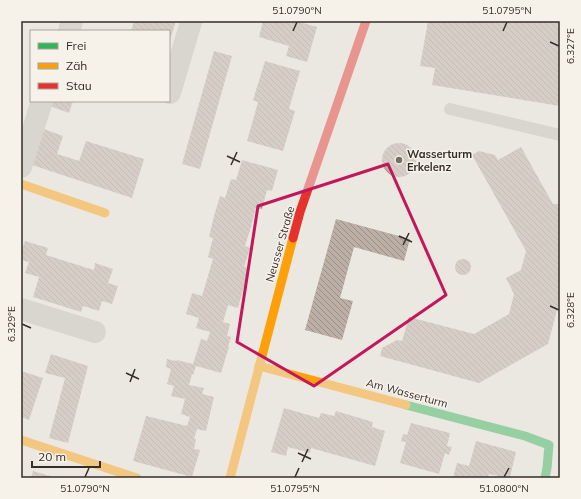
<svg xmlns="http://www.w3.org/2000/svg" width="581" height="499" font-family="Mulish,sans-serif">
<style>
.building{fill:url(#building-back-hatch)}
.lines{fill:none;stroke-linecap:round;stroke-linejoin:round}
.lane{stroke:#c4c0ba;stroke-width:12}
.street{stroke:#c4c0ba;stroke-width:22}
.fast{stroke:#30b455;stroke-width:9}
.slow{stroke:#ff9f0a;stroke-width:9}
.jam{stroke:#e5322d;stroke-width:9}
.marked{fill:none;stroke:#c2185b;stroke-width:3;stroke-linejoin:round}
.ticks{fill:none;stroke:#342e29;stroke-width:1.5}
.poi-dot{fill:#746f69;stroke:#f7f2e9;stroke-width:1.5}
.labels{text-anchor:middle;stroke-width:3;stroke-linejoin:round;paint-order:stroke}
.poi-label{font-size:11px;font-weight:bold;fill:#342e29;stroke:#f7f2e9;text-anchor:start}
.street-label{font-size:11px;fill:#342e29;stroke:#f7f2e9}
.neatline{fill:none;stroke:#342e29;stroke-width:1.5}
.ticks-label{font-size:10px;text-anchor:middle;fill:#342e29}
</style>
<defs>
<pattern id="building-back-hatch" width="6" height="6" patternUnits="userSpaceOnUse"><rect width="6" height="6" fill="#bcafa5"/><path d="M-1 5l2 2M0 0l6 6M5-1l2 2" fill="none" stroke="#9a8f86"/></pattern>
</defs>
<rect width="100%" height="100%" fill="#ebe8e1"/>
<g class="building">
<path d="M134 21H176L169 43V31H131Z"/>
<path d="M263 21H296L317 27 307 62 286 56 289 46 259 37Z"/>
<path d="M428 21H560V106L432 85 435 68 420 66Z"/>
<path d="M214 51 232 56 200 169 182 164Z"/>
<path d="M265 61 300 71 289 109 295 111 283 151 247 141 258 102 253 100Z"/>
<path d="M52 101H73L69 113 50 106Z"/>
<path d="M44 129 63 136 57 154 67 157 79 161 86 141 144 159 132 198 32 165Z"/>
<circle cx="399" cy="160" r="17"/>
<path d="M521 147 553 204H560V299L548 344 479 383 380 356 382 348 397 340 402 341 409 317 474 334 509 314 514 294 506 278 521 270 526 251 472 155 479 151 495 155 498 160Z"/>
<path d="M242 160 278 170 272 191 267 190 262 209 256 208 251 227 245 246 250 248 244 267 249 268 238 308 228 305 223 322 230 324 227 336 231 337 228 347H229L221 373 196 366 193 375 192 374 189 385 204 388 202 394 214 397 206 431 197 429 194 439H196L194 449 200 450 192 477 133 461 146 416 187 426 190 417 181 414 185 399 171 396 174 386 167 384 171 369 166 367 167 359 176 361 177 360 193 364 201 339 207 341 210 332 196 328 199 318 186 314 192 293 202 296 213 259 208 257 213 238 209 237 214 216 220 196 225 198 231 179 236 180Z"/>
<path d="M336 219 410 239 404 261 354 247 340 298 353 301 342 340 305 330Z"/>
<path d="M25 241 48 248 46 255 94 270 95 263 113 269 108 283 118 286 112 304 102 301 99 311 83 306 81 312 33 297 39 277 25 273 29 262 21 260V252Z"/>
<circle cx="463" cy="267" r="8"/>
<path d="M51 354 88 366 68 443 49 438 65 378 45 373Z"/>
<path d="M21 371 43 378 29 420 21 417Z"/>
<path d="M284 408 319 418 321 413 334 416 336 411 373 422 372 427 385 431 375 466 311 448 310 453 288 447 286 456 271 452Z"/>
<path d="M411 423 450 433 447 446 452 447 449 455 445 453 439 474 400 463 406 442 401 441 403 434 407 435Z"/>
<path d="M476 441 516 452 510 477 498 478V476L489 474 488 478H453L457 463 469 466Z"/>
<path d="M33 471 57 478H31Z"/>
</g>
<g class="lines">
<path class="lane" d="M450 109 560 135"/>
<g class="street">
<path d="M69 31 72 21"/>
<path d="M170 93 191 22V21"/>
<path d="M21 167 42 101"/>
<path d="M21 309 95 332"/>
</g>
<path class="fast" d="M406 405 525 436 549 445 547 468 545 478"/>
<g class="slow">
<path d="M21 184 105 213"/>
<path d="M259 366 406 405"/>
<path d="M21 440 137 478"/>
<path d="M230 478 293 238"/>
</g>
<path class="jam" d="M293 238 300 212 366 21"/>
</g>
<path d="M0 0H581V499H0ZM388 164 446 295 314 386 237 342 258 206Z" fill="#ebe8e1" fill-opacity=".55" fill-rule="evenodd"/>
<path class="marked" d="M388 164 446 295 314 386 237 342 258 206Z"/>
<path class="ticks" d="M293 31 297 22M503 31 507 22M550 42 559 46M227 156 240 162M231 165 237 152M399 236 412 242M403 245 409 233M550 306 559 310M22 324 31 328M126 373 139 379M130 382 135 369M298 453 311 459M302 462 308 449M85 477 89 468M295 477 299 468M504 477 509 468"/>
<circle class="poi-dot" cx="399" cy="160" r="4"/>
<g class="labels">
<g class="poi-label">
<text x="407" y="158">Wasserturm<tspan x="407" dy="13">Erkelenz</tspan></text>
</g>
<g class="street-label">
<text transform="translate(280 244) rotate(-74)" y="4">Neusser Straße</text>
<text transform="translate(407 393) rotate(15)" y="4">Am Wasserturm</text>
</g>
</g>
<rect width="581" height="499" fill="none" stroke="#f7f2e9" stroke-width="44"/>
<rect x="30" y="30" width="140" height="72" fill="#f7f2e9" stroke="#a9a49c"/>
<rect x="38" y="43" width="20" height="6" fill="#30b455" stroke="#a9a49c"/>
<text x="66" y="50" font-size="12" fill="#342e29">Frei</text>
<rect x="38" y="63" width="20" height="6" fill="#ff9f0a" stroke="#a9a49c"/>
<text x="66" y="70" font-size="12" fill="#342e29">Zäh</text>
<rect x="38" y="83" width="20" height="6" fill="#e5322d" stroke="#a9a49c"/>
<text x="66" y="90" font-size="12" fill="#342e29">Stau</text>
<path d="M32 461v6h68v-6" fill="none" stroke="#342e29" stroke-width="2"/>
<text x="38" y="461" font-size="12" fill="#342e29" stroke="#f7f2e9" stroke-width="3" paint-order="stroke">20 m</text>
<rect x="22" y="22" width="537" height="455" class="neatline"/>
<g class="ticks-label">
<text x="297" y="14">51.0790°N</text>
<text x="507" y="14">51.0795°N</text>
<text transform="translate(570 46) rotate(-90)" y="4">6.327°E</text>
<text transform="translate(570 310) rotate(-90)" y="4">6.328°E</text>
<text transform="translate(11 324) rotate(-90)" y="4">6.329°E</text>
<text x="85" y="492">51.0790°N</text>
<text x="295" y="492">51.0795°N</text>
<text x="504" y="492">51.0800°N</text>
</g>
</svg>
